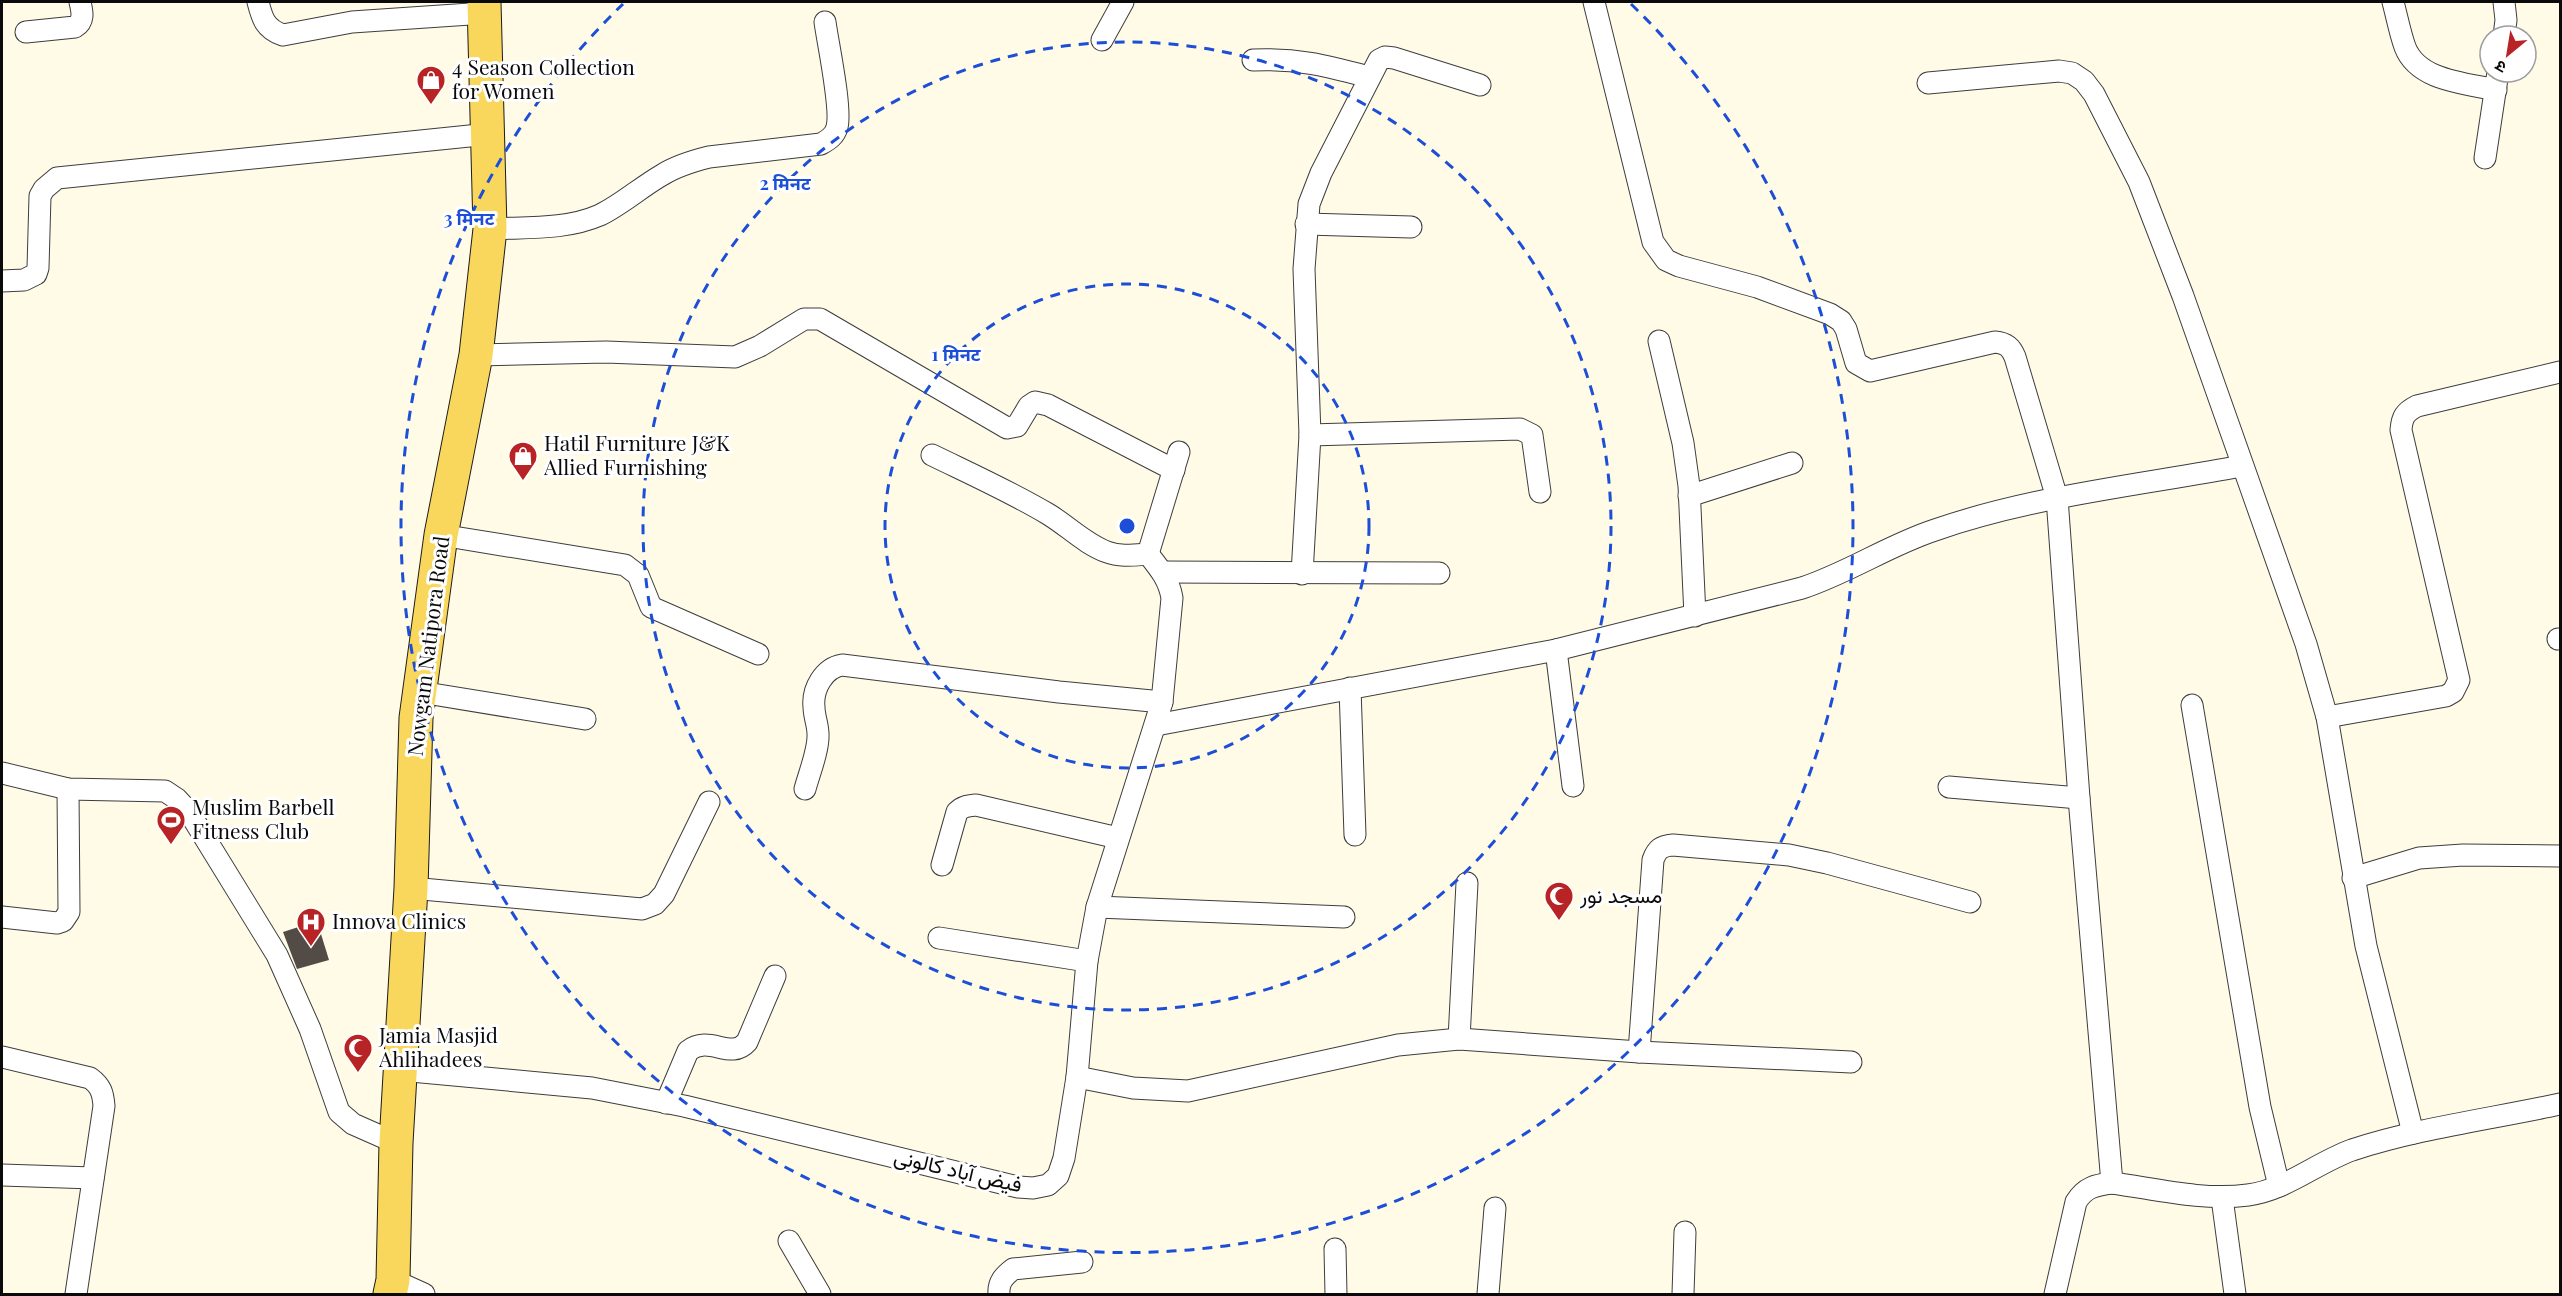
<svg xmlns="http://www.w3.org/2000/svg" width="2562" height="1296" font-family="'Playfair Display',Vazirmatn,'Noto Sans Devanagari',serif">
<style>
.building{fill:#524b46}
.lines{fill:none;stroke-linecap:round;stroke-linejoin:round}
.minor-casing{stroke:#3d3d3d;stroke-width:23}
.primary-casing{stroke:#1b1b1b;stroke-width:35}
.minor{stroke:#fff;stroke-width:21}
.primary{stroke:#f9d75c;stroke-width:33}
.ring{fill:none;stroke:#1d4ed8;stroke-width:3;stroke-dasharray:10 8}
.labels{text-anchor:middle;stroke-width:6;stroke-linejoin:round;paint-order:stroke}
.poi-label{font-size:21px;fill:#0a0a0a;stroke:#fff;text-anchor:start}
.street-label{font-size:21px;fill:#0a0a0a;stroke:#fff}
.centre{fill:#1d4ed8;stroke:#fff;stroke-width:3}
.ring-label{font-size:18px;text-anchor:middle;font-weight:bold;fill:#1d4ed8;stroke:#fff;stroke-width:6;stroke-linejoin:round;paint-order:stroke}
</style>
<rect width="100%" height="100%" fill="#fffbe6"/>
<path class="building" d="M317 921 329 960 297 969 283 932Z"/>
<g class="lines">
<g class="minor-casing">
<g id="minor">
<path d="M258 2C262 18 265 29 283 35L352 22 485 13"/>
<path d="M1594 2 1653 242 1666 260 1679 266 1757 287 1830 314 1841 321 1846 329 1856 363 1870 371 1995 342C2006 343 2011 347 2015 357L2057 498 2079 798 2112 1183"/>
<path d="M2393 2C2397 17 2400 33 2405 47 2418 81 2465 83 2496 90"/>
<path d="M2504 2 2506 20 2504 36"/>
<path d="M26 32 75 27C85 21 82 11 80 2"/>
<path d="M1102 40 1123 2"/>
<path d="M1253 60C1298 58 1327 66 1369 77"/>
<path d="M1928 83 2059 71 2072 73 2084 81 2094 94 2139 182 2183 296 2306 644 2327 717 2366 946 2413 1133"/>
<path d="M2485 158 2498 72"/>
<path d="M1306 224 1411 227"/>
<path d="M490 229C526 227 566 230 600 215 621 205 641 187 662 175 676 166 693 161 709 157L821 144C828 140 835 136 837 127 842 109 828 44 825 22"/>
<path d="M2 281 24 280 36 274 38 268 40 196 44 189 57 178 489 134"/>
<path d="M1659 341 1683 443 1689 486 1695 616"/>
<path d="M476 355 606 352 735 357 760 346 804 319H820L1007 428 1017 426 1029 406 1035 402 1048 405 1174 470"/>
<path d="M1310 435 1520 429 1532 435 1540 492"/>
<path d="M932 455C971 474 1011 492 1048 514 1068 526 1085 544 1107 552 1120 557 1134 555 1148 554"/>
<path d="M1689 496 1792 463"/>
<path d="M441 535 625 565 638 575 651 607 758 654"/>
<path d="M1148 554 1179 452"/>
<path d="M1162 572 1439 573"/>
<path d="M1302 574 1310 435 1304 269 1309 204 1321 173 1379 60 1385 57 1394 58 1480 85"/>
<path d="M2558 639H2560"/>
<path d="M1556 650 1573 786"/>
<path d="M1350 688 1355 835"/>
<path d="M420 692 585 719"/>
<path d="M2192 705 2260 1107 2279 1186"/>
<path d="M2327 717 2446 696 2453 692 2459 680 2401 430C2402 417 2405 412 2417 406L2560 372"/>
<path d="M1156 725 1556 650 1802 588C1848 573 1889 545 1935 530 2033 496 2140 485 2242 466"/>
<path d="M2 773 68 789 165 791 177 799 189 812 277 955 310 1029 339 1112 353 1124 396 1143"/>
<path d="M1949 787 2079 798"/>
<path d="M805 789C809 774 819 749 818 734 818 725 814 716 814 707 812 689 824 668 842 665L1059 692 1162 702"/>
<path d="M942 865 957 812C963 806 968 806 976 805L1118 838"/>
<path d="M2353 878 2419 858 2463 855 2560 856"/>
<path d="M411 888 642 909 655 904 664 894 709 802"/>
<path d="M1097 907 1344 917"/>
<path d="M2 917 57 923 63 921 69 912 68 789"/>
<path d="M939 938 1087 961"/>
<path d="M1459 1039 1467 883"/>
<path d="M1639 1052 1653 860C1657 849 1661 846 1673 845L1789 855 1827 863 1970 902"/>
<path d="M2 1057 90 1078C101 1086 103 1093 104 1106L76 1294"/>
<path d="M400 1070 592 1088 684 1106 1018 1187 1033 1188 1048 1185 1058 1176 1064 1158 1077 1077 1087 961 1097 907 1162 702 1172 598C1169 580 1160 569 1148 554"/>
<path d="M1077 1077 1133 1088 1188 1091 1398 1045 1459 1039 1639 1052 1851 1062"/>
<path d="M666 1103 688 1051C710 1034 730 1061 747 1042L775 976"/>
<path d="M2 1175 93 1178"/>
<path d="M2222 1198 2235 1294"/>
<path d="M789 1241 820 1294"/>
<path d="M1335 1249 1336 1294"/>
<path d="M393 1280 424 1294"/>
<path d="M999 1294C998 1282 1004 1276 1013 1269L1082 1262"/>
<path d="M1488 1294 1495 1208"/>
<path d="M1683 1294 1685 1232"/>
<path d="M2055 1294 2076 1202C2085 1187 2096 1185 2112 1183 2156 1189 2203 1201 2248 1195 2286 1190 2316 1163 2352 1150 2419 1128 2491 1119 2560 1104"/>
</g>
</g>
<g class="primary-casing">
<path id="primary" d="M390 1294 393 1280 396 1143 411 888 416 718 441 535 476 355 490 229 484 2"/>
</g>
<use href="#minor" class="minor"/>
<use href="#primary" class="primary"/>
</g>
<g class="ring">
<circle cx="1127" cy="526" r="242"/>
<circle cx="1127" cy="526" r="484"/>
<path d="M1631 4A726 726 0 1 1 623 4"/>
</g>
<defs>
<g id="shop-pin" transform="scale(1.5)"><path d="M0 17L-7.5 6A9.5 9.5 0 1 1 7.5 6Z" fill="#b82326" stroke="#fff"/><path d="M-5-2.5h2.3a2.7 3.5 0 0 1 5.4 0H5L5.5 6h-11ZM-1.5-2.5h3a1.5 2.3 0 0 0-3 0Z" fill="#fff"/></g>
<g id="stadium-pin" transform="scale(1.5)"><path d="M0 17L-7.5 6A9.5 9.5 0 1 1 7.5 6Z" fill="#b82326" stroke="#fff"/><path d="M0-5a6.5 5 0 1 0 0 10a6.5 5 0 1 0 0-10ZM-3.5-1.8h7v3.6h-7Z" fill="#fff"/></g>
<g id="mosque-pin" transform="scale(1.5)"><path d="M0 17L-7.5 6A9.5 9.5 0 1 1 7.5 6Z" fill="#b82326" stroke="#fff"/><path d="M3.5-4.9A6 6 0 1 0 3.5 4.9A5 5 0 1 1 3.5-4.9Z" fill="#fff"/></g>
<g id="hospital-pin" transform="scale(1.5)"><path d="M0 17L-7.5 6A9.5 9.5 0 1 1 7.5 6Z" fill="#b82326" stroke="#fff"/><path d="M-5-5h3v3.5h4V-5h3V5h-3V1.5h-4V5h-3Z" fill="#fff"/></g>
</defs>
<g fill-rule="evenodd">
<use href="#shop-pin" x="431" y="80"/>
<use href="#shop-pin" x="523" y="456"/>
<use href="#stadium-pin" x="171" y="820"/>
<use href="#mosque-pin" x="1559" y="896"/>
<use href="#hospital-pin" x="311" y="922"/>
<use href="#mosque-pin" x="358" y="1048"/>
</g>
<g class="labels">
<g class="poi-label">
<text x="452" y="75">4 Season Collection<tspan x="452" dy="24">for Women</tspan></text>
<text x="544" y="451">Hatil Furniture J&amp;K<tspan x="544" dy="24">Allied Furnishing</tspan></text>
<text x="192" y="815">Muslim Barbell<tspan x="192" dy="24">Fitness Club</tspan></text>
<text x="1580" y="903">مسجد نور</text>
<text x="332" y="929">Innova Clinics</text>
<text x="379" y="1043">Jamia Masjid<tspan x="379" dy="24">Ahlihadees</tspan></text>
</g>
<g class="street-label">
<text transform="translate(429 646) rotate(-83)" y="7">Nowgam Natipora Road</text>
<text transform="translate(958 1171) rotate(13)" y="7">فیض آباد کالونی</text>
</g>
</g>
<circle cx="1127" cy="526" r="9" class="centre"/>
<g class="ring-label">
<text x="785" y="190">2 मिनट</text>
<text x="469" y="225">3 मिनट</text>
<text x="956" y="361">1 मिनट</text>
</g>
<rect width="2562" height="1296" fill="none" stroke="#0a0a0a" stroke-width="6"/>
<g transform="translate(2508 54) rotate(210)"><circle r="28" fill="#ffffff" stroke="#9d9d9d" stroke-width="1.5"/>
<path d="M0-4.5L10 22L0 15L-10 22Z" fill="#b82326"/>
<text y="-9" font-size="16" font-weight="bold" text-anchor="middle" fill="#0a0a0a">उ</text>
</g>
</svg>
